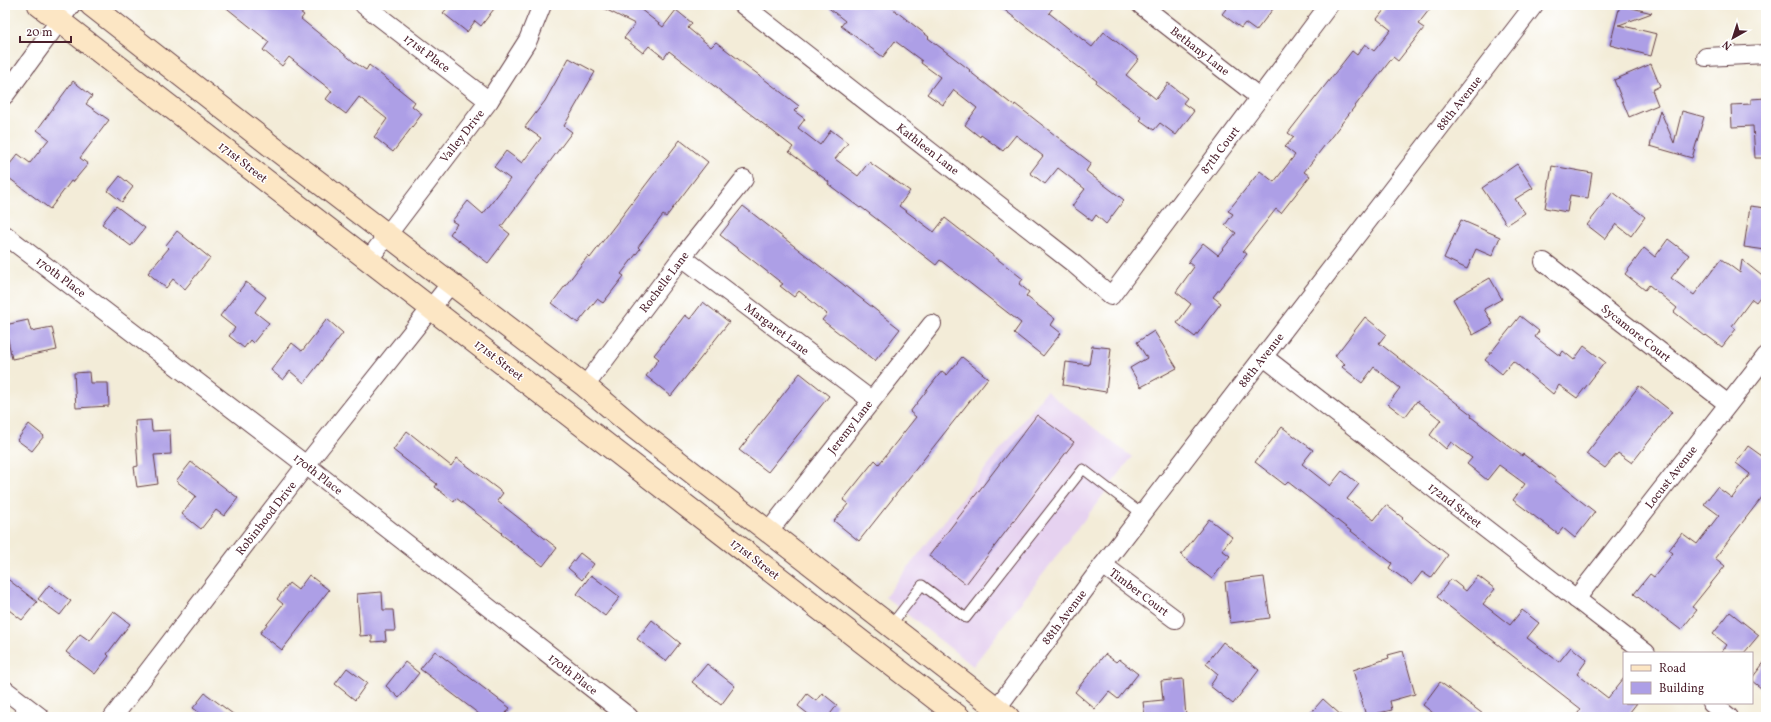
<svg xmlns="http://www.w3.org/2000/svg" width="1771" height="722" font-family="Vollkorn,serif">
<style>
.built{fill:#e6d2f0}
.building{fill:#ad9fe6}
.lines{fill:none;stroke-linecap:round;stroke-linejoin:round}
.lane-casing{stroke:#633e45;stroke-width:11}
.street-casing{stroke:#633e45;stroke-width:20}
.secondary-casing{stroke:#633e45;stroke-width:24}
.lane{stroke:#fff;stroke-width:9}
.street{stroke:#fff;stroke-width:18}
.secondary{stroke:#fce6c4;stroke-width:22}
.labels{text-anchor:middle;stroke-width:3;stroke-linejoin:round;paint-order:stroke}
.street-label{font-size:12px;fill:#4a1f2b;stroke:#fff}
</style>
<rect width="100%" height="100%" fill="#fff"/>
<filter id="ink" filterUnits="userSpaceOnUse"><feTurbulence type="fractalNoise" baseFrequency=".025" numOctaves="2"/><feDisplacementMap in="SourceGraphic" scale="8" xChannelSelector="R" yChannelSelector="G"/><feConvolveMatrix kernelMatrix="1 2 1 2 8 2 1 2 1" color-interpolation-filters="sRGB"/></filter>
<filter id="wash" filterUnits="userSpaceOnUse"><feTurbulence type="fractalNoise" baseFrequency=".012" numOctaves="4" result="noise"/><feDisplacementMap in="SourceGraphic" scale="16" xChannelSelector="R" yChannelSelector="G"/><feGaussianBlur stdDeviation="0.9" result="paint"/><feColorMatrix in="noise" values="0 0 0 0 0 0 0 0 0 0 0 0 0 0 0 0 0 1.4 0 .05"/><feComposite in="paint" operator="in"/></filter>
<g filter="url(#wash)">
<rect width="100%" height="100%" fill="#f3ecd8"/>
<path class="built" d="M1046 391 1132 457 973 666 885 597Z"/>
<g id="blocks">
<g class="building">
<path d="M223 5H290L304 15 301 19 354 62 366 70 369 65 389 81 415 102 412 106 422 114 393 152 374 137 387 119 359 97 346 114 326 99 332 91 289 57 282 66 263 50 269 42Z"/>
<path d="M450 5H497L481 26 475 21 467 32 443 13Z"/>
<path d="M597 5H635L663 27 676 10 692 23 688 28 711 47 716 42 799 106 794 111 805 119 798 128 820 145 831 130 848 143 835 159 858 176 869 162 910 191 899 206 934 232 945 218 1023 279 1019 284 1029 292 1026 296 1055 319 1051 325 1061 333 1043 356 1014 333 1021 323 940 260 936 265 861 207 860 208 828 184 829 182 789 152 793 147 669 51 664 58 649 46 643 53 624 38 635 24Z"/>
<path d="M825 5H888L929 37 928 38 970 70 969 71 1014 106 1015 104 1091 163 1086 171 1124 200 1106 224 1096 215 1092 221 1072 206 1085 189 1058 168 1045 184 1030 173 1043 156 1016 135 1003 151 981 135 980 137 965 125 977 108 954 90 943 105 927 94 940 77 921 63 922 61 895 41 883 57 841 26 845 21Z"/>
<path d="M998 5H1055L1049 13 1092 47 1104 32 1139 59 1126 75 1156 99 1168 83 1187 98 1183 103 1194 111 1176 135 1160 123 1154 130 1140 120 1142 118 1096 83 1097 81Z"/>
<path d="M1229 5H1276L1256 31 1245 23 1241 28 1222 14Z"/>
<path d="M1388 5H1433L1418 24 1424 28 1398 61 1393 57 1304 172 1310 176 1281 213 1276 209 1243 251 1247 254 1213 297 1221 303 1195 337 1177 323 1191 304 1176 292 1194 267 1188 262 1203 243 1218 255 1236 233 1225 225 1233 214 1228 211 1260 171 1274 182 1295 155 1285 147 1294 137 1288 133 1352 51 1357 55 1365 44 1374 51 1391 30 1377 19Z"/>
<path d="M1620 5 1652 13 1619 25 1657 34 1651 56 1610 45Z"/>
<path d="M569 58 595 72 564 126 572 132 501 227 510 234 488 263 450 234 457 224 452 221 468 201 483 214 510 179 494 167 506 151 522 163 541 138 525 127 545 101Z"/>
<path d="M1651 64 1660 86 1652 90 1658 105 1629 117 1614 80Z"/>
<path d="M73 81 92 96 86 104 109 120 80 158 88 164 73 182 71 181 50 209 5 175V170L18 154 30 163 49 139 37 130Z"/>
<path d="M1766 98V158H1755L1753 126 1732 127 1731 105 1751 104V99Z"/>
<path d="M1660 110 1674 143 1682 111 1704 117 1692 158 1650 146Z"/>
<path d="M680 140 708 162 666 217 663 215 638 247 640 249 621 274 624 276 603 303 597 299 578 323 552 303 588 256 590 258Z"/>
<path d="M1517 164 1533 188 1515 199 1525 213 1507 225 1482 188Z"/>
<path d="M1552 166 1592 173 1588 198 1570 195 1567 212 1545 208Z"/>
<path d="M120 176 133 187 122 202 108 191Z"/>
<path d="M1613 192 1645 217 1631 236 1616 224 1605 239 1587 225Z"/>
<path d="M116 206 145 228 131 246 102 224Z"/>
<path d="M743 206 900 329 875 361 822 320 827 314 799 291 794 297 780 286 783 284 720 235Z"/>
<path d="M1750 206 1766 208V250L1744 247Z"/>
<path d="M1461 220 1500 237 1492 256 1476 249 1467 269 1444 258Z"/>
<path d="M177 231 210 258 185 289 173 279 166 288 148 273 169 248 166 245Z"/>
<path d="M1668 239 1689 255 1671 278 1694 295 1721 259 1740 273 1742 260 1766 279V289L1756 302 1752 299 1732 326 1736 329 1722 347 1706 335 1705 336 1674 312 1677 308 1649 285 1645 290 1625 274 1644 248 1655 257Z"/>
<path d="M1490 278 1502 299 1484 309 1493 324 1473 335 1453 299Z"/>
<path d="M246 282 266 297 255 312 269 323 253 343 250 340 244 348 229 336 235 328 220 316Z"/>
<path d="M703 302 729 322 671 396 646 376 659 359 654 355 666 340 685 315 690 319Z"/>
<path d="M1520 316 1539 331 1535 337 1560 356 1563 351 1574 360 1584 346 1605 362 1577 398 1559 385 1553 394 1513 361 1502 374 1485 360Z"/>
<path d="M1365 317 1386 334 1379 343 1472 415 1471 417 1522 456 1523 454 1556 479 1555 481 1595 512 1575 538 1563 528 1558 534 1513 500 1525 484 1499 465 1487 480 1467 464 1472 458 1451 442 1446 449 1430 435 1441 420 1417 401 1405 417 1388 404 1400 388 1374 367 1362 383 1342 367 1345 364 1335 356Z"/>
<path d="M327 319 343 333 304 383 290 371 283 380 271 370 292 343 302 351Z"/>
<path d="M28 320 31 331 52 327 57 350 12 359 5 325Z"/>
<path d="M1154 331 1177 368 1141 387 1130 368 1147 358 1137 342Z"/>
<path d="M1092 346 1111 348 1106 392 1063 385 1066 362 1089 365Z"/>
<path d="M962 357 988 378 859 541 834 521 848 504 843 500 875 460 879 464 916 417 910 412 942 371 947 375Z"/>
<path d="M89 372 90 383H108L109 406 76 408 74 373Z"/>
<path d="M800 373 829 396 768 472 739 450Z"/>
<path d="M1639 386 1672 412 1632 463 1618 453 1605 468 1586 454Z"/>
<path d="M1037 415 1074 442 966 584 929 556Z"/>
<path d="M151 420 152 431 170 430 171 454 154 455 158 484 137 487 134 467 138 466 135 421Z"/>
<path d="M29 424 44 436 32 451 17 440Z"/>
<path d="M1282 427 1313 450 1302 464 1330 486 1342 471 1359 484 1347 499 1374 520 1386 505 1403 518 1402 519 1448 555 1431 578 1422 572 1412 585 1389 568 1392 563 1288 482 1285 485 1255 462Z"/>
<path d="M407 431 451 466 457 458 503 493 497 501 557 548 543 566 501 534 502 533 456 498 454 502 435 487 437 484 393 450Z"/>
<path d="M1748 446 1766 459V492L1715 558 1725 566 1692 607 1697 610 1681 630 1634 594 1650 574 1654 577 1673 553 1669 550 1682 533 1697 544 1719 515 1704 504 1717 487 1732 498 1750 474 1736 463Z"/>
<path d="M191 462 238 498 224 516 216 510 201 529 182 514 196 496 176 481Z"/>
<path d="M1209 519 1232 537 1222 550 1230 556 1212 579 1181 555Z"/>
<path d="M580 553 594 564 582 580 568 568Z"/>
<path d="M309 575 329 590 282 650 260 633 283 604 277 599 289 583 298 590Z"/>
<path d="M591 575 620 597 605 616 577 594Z"/>
<path d="M1478 576 1495 589 1483 604 1510 625 1522 610 1539 623 1527 638 1559 662 1571 647 1587 660 1577 674 1608 698 1624 678V703H1637L1626 717H1575L1581 709 1437 597 1451 579 1466 591Z"/>
<path d="M5 577 37 602 22 620 5 607Z"/>
<path d="M1264 577 1270 618 1230 623 1225 582Z"/>
<path d="M49 585 71 601 60 615 38 599Z"/>
<path d="M382 592 383 610H393L395 631H385L386 641 372 642V635L360 636 357 594Z"/>
<path d="M113 611 130 624 107 654 109 656 95 674 66 652 80 634 90 641Z"/>
<path d="M1730 612 1759 635 1744 653H1721L1727 645 1713 634Z"/>
<path d="M652 620 680 643 666 661 637 639Z"/>
<path d="M1223 642 1259 670 1233 704 1210 686 1218 674 1206 664Z"/>
<path d="M435 651 510 708 503 717H483L420 669Z"/>
<path d="M1403 651 1415 694 1390 701 1392 710 1366 716 1353 670 1389 658 1388 655Z"/>
<path d="M1105 654 1116 662 1119 659 1138 674 1118 699 1109 692 1095 709 1075 692Z"/>
<path d="M1766 660V692L1752 681V678Z"/>
<path d="M405 662 419 673 399 698 386 686Z"/>
<path d="M707 664 735 686 721 705 692 682Z"/>
<path d="M347 668 367 683 355 700 335 684Z"/>
<path d="M1183 679 1186 717H1145L1143 702 1163 700 1161 681Z"/>
<path d="M1440 682 1487 717H1438L1423 705Z"/>
<path d="M205 693 237 717H205L193 708Z"/>
<path d="M822 693 837 705 828 717H812L798 706 807 694 816 701Z"/>
<path d="M1323 699 1343 717H1307Z"/>
</g>
</g>
</g>
<g filter="url(#ink)">
<use href="#blocks" fill-opacity="0" stroke="#633e45" stroke-width="1"/>
<g class="lines">
<g class="lane-casing">
<path id="lane" d="M891 625 922 585 966 618 1083 469 1142 514"/>
</g>
<g class="street-casing">
<g id="street">
<path d="M364 5 489 101"/>
<path d="M743 5 1073 263 1111 296 1329 5"/>
<path d="M1141 5 1259 97"/>
<path d="M1706 57 1766 54"/>
<path d="M5 95 71 5"/>
<path d="M5 235 306 465 629 717"/>
<path d="M682 257 871 400"/>
<path d="M369 259 489 101 528 40 542 5"/>
<path d="M1544 262 1728 404"/>
<path d="M1264 357 1646 653"/>
<path d="M585 386 682 257 744 179"/>
<path d="M769 531 932 324"/>
<path d="M1103 565 1175 619"/>
<path d="M1576 599 1766 356"/>
<path d="M5 690 40 717"/>
<path d="M1711 703 1729 717"/>
<path d="M997 708 1103 565 1534 5"/>
<path d="M113 717 306 465 451 283"/>
</g>
</g>
<g class="secondary-casing">
<g id="secondary">
<path d="M39 5 959 717"/>
<path d="M91 5 270 145 585 386 636 429 1008 717"/>
</g>
</g>
<use href="#lane" class="lane"/>
<use href="#street" class="street"/>
<use href="#secondary" class="secondary"/>
</g>
</g>
<g class="labels">
<g class="street-label">
<text transform="translate(1200 51) rotate(38)" y="4">Bethany Lane</text>
<text transform="translate(427 53) rotate(37)" y="4">171st Place</text>
<text transform="translate(1459 103) rotate(-52)" y="4">88th Avenue</text>
<text transform="translate(462 136) rotate(-52)" y="4">Valley Drive</text>
<text transform="translate(928 149) rotate(38)" y="4">Kathleen Lane</text>
<text transform="translate(1220 150) rotate(-53)" y="4">87th Court</text>
<text transform="translate(243 162) rotate(38)" y="4">171st Street</text>
<text transform="translate(61 277) rotate(37)" y="4">170th Place</text>
<text transform="translate(664 282) rotate(-53)" y="4">Rochelle Lane</text>
<text transform="translate(777 329) rotate(37)" y="4">Margaret Lane</text>
<text transform="translate(1636 333) rotate(38)" y="4">Sycamore Court</text>
<text transform="translate(499 360) rotate(38)" y="4">171st Street</text>
<text transform="translate(1261 360) rotate(-52)" y="4">88th Avenue</text>
<text transform="translate(850 427) rotate(-52)" y="4">Jeremy Lane</text>
<text transform="translate(318 474) rotate(38)" y="4">170th Place</text>
<text transform="translate(1671 477) rotate(-52)" y="4">Locust Avenue</text>
<text transform="translate(1455 505) rotate(38)" y="4">172nd Street</text>
<text transform="translate(266 518) rotate(-52)" y="4">Robinhood Drive</text>
<text transform="translate(755 559) rotate(38)" y="4">171st Street</text>
<text transform="translate(1139 592) rotate(37)" y="4">Timber Court</text>
<text transform="translate(1064 617) rotate(-53)" y="4">88th Avenue</text>
<text transform="translate(573 674) rotate(38)" y="4">170th Place</text>
</g>
</g>
<rect width="1771" height="722" fill="none" stroke="#fff" stroke-width="20"/>
<rect x="1623" y="652" width="130" height="52" fill="#ffffff" stroke="#b7a5aa"/>
<rect x="1631" y="665" width="20" height="6" fill="#fce6c4" stroke="#b7a5aa"/>
<text x="1659" y="672" font-size="12" fill="#4a1f2b">Road</text>
<rect x="1631" y="682" width="20" height="12" fill="#ad9fe6" stroke="#b7a5aa"/>
<text x="1659" y="692" font-size="12" fill="#4a1f2b">Building</text>
<g transform="translate(1733 38) rotate(219)" stroke="#ffffff" stroke-width="3" paint-order="stroke">
<path d="M0-3L7 15L0 10L-7 15Z" fill="#4a1f2b"/>
<text y="-6" font-size="11" font-weight="bold" text-anchor="middle" fill="#4a1f2b">N</text>
</g>
<path d="M20 36v6h51v-6" fill="none" stroke="#4a1f2b" stroke-width="2"/>
<text x="26" y="36" font-size="12" fill="#4a1f2b" stroke="#ffffff" stroke-width="3" paint-order="stroke">20 m</text>
</svg>
